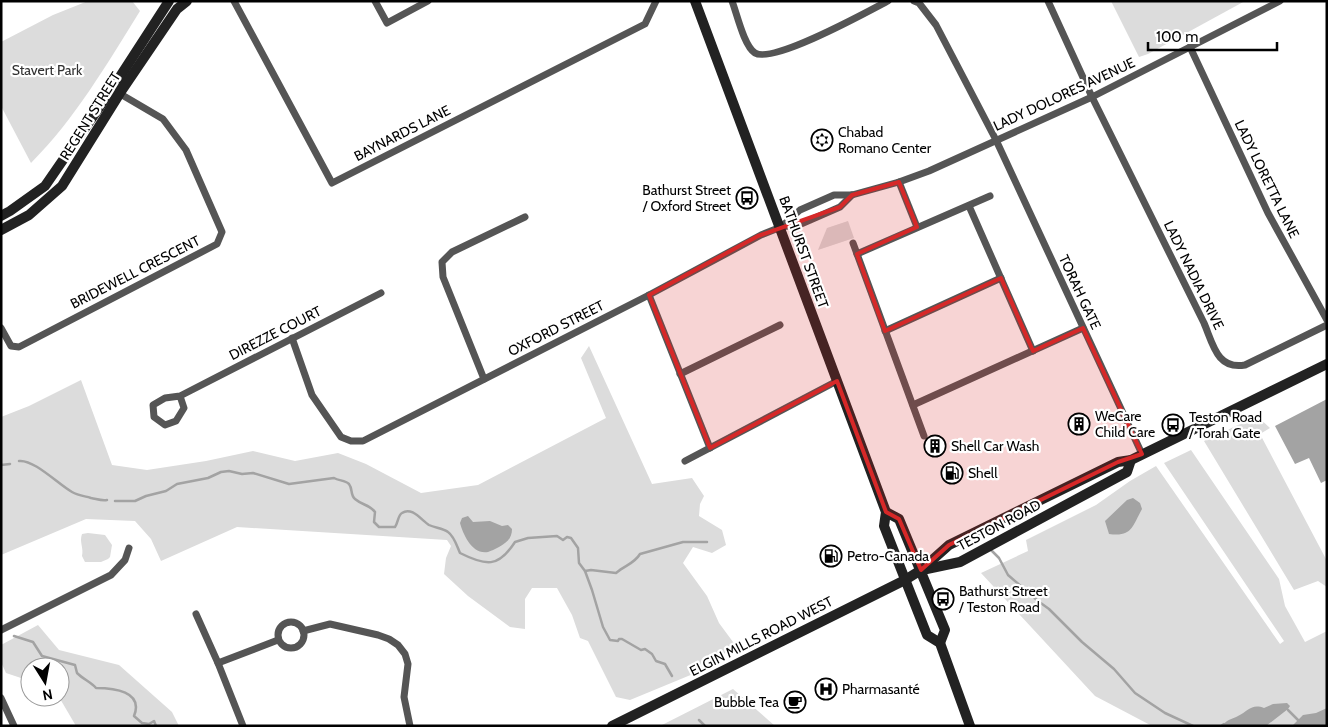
<svg xmlns="http://www.w3.org/2000/svg" width="1328" height="727" font-family="Cabin,sans-serif">
<style>
.green{fill:#dcdcdc}
.water{fill:#a3a3a3}
.lines{fill:none;stroke-linecap:round;stroke-linejoin:round}
.stream{stroke:#a3a3a3;stroke-width:2.5}
.street{stroke:#555;stroke-width:7}
.secondary{stroke:#222;stroke-width:10}
.marked{fill:#d62828;fill-opacity:0.2;stroke:#d62828;stroke-width:4;stroke-linejoin:round}
.labels{text-anchor:middle;stroke-width:4.5;stroke-linejoin:round;paint-order:stroke}
.park-label{font-size:14px;fill:#333;stroke:#fff}
.street-label{font-size:14px;fill:#000;stroke:#fff}
.poi-label{font-size:14px;fill:#000;stroke:#fff;text-anchor:start}
</style>
<rect width="100%" height="100%" fill="#fff"/>
<g class="green">
<path d="M88 1H132L140 11C107 64 75 119 31 163L1 106V42L53 15Z"/>
<path d="M1111 1H1245L1148 54 1139 57Z"/>
<path d="M848 221 854 238 818 250 827 228Z"/>
<path d="M589 346 652 484 692 478 704 496 700 504 699 516 722 530 726 545 712 553 693 547 683 563 707 596 719 623 736 646 693 674 630 700 616 697 588 641 580 638 572 615 557 588H532L525 599V629L510 627 468 596 444 574 446 558 451 546 447 540 237 527 161 561 151 539 135 521 86 519 1 555V417L29 406 81 380 112 465 147 470 206 461 253 451 295 461 338 453 366 464 421 493 478 485 606 418 581 358Z"/>
<path d="M1257 416 1270 428 1260 434 1327 561V587L1318 581 1294 590 1204 441Z"/>
<path d="M1191 450 1279 579 1285 606 1305 642 1327 631V726H1152L1095 696 981 573 1028 551 1026 540 1096 505 1130 481 1156 466 1280 644 1284 641 1164 463Z"/>
<path d="M88 533 105 535 112 545 110 557 108 559 101 562H85L82 556C84 548 79 542 82 534Z"/>
<path d="M38 625 59 650 119 665 172 712 179 726H76L59 697 60 667H30V681L6 673 1 662V645Z"/>
<path d="M733 689 775 726H660Z"/>
</g>
<g class="water">
<path d="M1327 399V480L1321 483 1309 458 1295 464 1275 426Z"/>
<path d="M1133 498 1140 503 1142 509C1132 527 1132 537 1109 534L1105 521 1127 500Z"/>
<path d="M468 516 473 522 490 521 502 526 508 525 512 529C512 539 506 543 499 547 495 549 491 551 488 552 472 555 463 534 460 523L462 518Z"/>
<path d="M1287 703 1290 706 1288 709 1266 726H1225L1224 724C1228 719 1233 719 1238 716 1248 711 1252 703 1264 708L1273 704Z"/>
<path d="M1327 708V726H1292L1303 715 1316 713Z"/>
</g>
<g class="lines">
<g class="stream">
<path d="M19 461C34 459 59 485 72 492 79 496 85 496 91 498 97 499 101 501 107 500"/>
<path d="M1 465 10 464"/>
<path d="M115 501H135L146 496 166 491 177 484 208 478 221 472 229 471 242 474 253 473 289 484 334 478C339 481 345 480 349 484 353 489 350 495 355 499 362 505 370 505 375 512L374 522 379 527H395C398 523 398 515 402 513 412 506 422 521 429 525 435 528 443 528 448 532 454 536 457 546 460 553 486 566 498 568 515 542L528 538 557 536 563 540 567 537 571 538 578 548 579 563 585 571 592 590 603 627 610 640 618 641 619 639H622L641 650 645 649 652 654 656 661 665 664 672 676"/>
<path d="M991 550 999 558 1008 575 1038 601 1049 609 1082 642 1114 669 1135 693 1165 713 1193 726"/>
<path d="M585 571 591 570 616 573C625 565 634 564 640 554L683 542H707"/>
<path d="M14 636 33 642 42 656 75 665 77 673C83 679 92 683 96 688 113 688 144 691 134 716L142 723 149 724 154 721 156 726"/>
<path d="M1288 710 1298 720"/>
<path d="M699 720 705 726"/>
<path d="M1221 726 1224 724"/>
</g>
<g class="street">
<path d="M234 1 332 183 645 24 656 1"/>
<path d="M375 1 387 23 428 1"/>
<path d="M732 1C737 14 744 46 755 53 773 64 867 12 888 1"/>
<path d="M914 1 919 3 936 25 996 140 1142 454"/>
<path d="M1048 1 1092 97 1204 323C1213 344 1217 370 1245 365L1327 325"/>
<path d="M1190 47 1268 213 1327 320"/>
<path d="M899 182 917 227"/>
<path d="M969 206 1033 351"/>
<path d="M781 227 800 210 834 195H852L899 182 929 171 1092 97 1280 1"/>
<path d="M853 243 924 436"/>
<path d="M857 254 990 196"/>
<path d="M649 295 710 448"/>
<path d="M1 328 11 346 19 347 217 244 222 232 186 150 163 119 117 92"/>
<path d="M885 331 1001 278"/>
<path d="M292 338 312 395 341 437 351 441H363L649 295 761 235 781 227 801 224 840 207 852 195"/>
<path d="M680 374 780 325"/>
<path d="M484 379 443 277 442 262 452 252 525 217"/>
<path d="M180 396 184 408 176 421 165 425 154 417 153 405 165 398 180 396 381 293"/>
<path d="M913 405 1083 328"/>
<path d="M685 461 837 381"/>
<path d="M196 614 218 663 243 726"/>
<circle cx="291" cy="635" r="13"/>
<path d="M1 630 111 575 125 560 129 548"/>
<path d="M303 631 330 624 378 635 389 639 398 645 405 654 408 664 404 697 410 726"/>
<path d="M218 663 278 640"/>
<path d="M1 698 14 726"/>
</g>
<g class="secondary">
<path d="M695 1 886 512 884 526 927 635 940 643 970 726"/>
<path d="M1 216 10 211 45 186 112 89 169 1"/>
<path d="M1 230 29 215 62 186 120 93 177 9 187 1"/>
<path d="M886 512 899 519 945 630 940 643"/>
<path d="M922 570 960 562 1127 472 1131 460"/>
<path d="M612 726 905 580 921 570 949 545 1118 462 1131 460 1327 364"/>
</g>
</g>
<path class="marked" d="M899 182 917 227 857 254 885 331 1001 278 1033 351 1083 328 1142 454 1118 462 949 545 921 570 899 519 886 512 837 381 710 448 649 295 758 236 840 207 852 195Z"/>
<defs>
<g id="synagogue-ring" transform="scale(1.125)"><circle r="9.5" fill="#fff" stroke="#000" stroke-width="1.5"/><path d="M0-6.5L5.6 3.2H-5.6ZM0 6.5L5.6-3.2H-5.6Z" fill="#000"/></g>
<g id="bus-ring" transform="scale(1.125)"><circle r="9.5" fill="#fff" stroke="#000" stroke-width="1.5"/><path d="M-5-6H5V4H4V6H2V4H-2V6H-4V4H-5ZM-3.5-4V0h7V-4ZM-3.5 1.2v1.5H-2V1.2ZM2 1.2v1.5H3.5V1.2Z" fill="#000"/></g>
<g id="building-ring" transform="scale(1.125)"><circle r="9.5" fill="#fff" stroke="#000" stroke-width="1.5"/><path d="M-4-6H4V6H1V3H-1V6H-4ZM-2.5-4.3h1.7v1.8h-1.7ZM.8-4.3h1.7v1.8H.8ZM-2.5-1h1.7V.8h-1.7ZM.8-1h1.7V.8H.8Z" fill="#000"/></g>
<g id="fuel-ring" transform="scale(1.125)"><circle r="9.5" fill="#fff" stroke="#000" stroke-width="1.5"/><path d="M-5.5-6h7V0h2V4h1.3V-2.5L3-4.5l.8-.8L6-3V5H2.5V1h-1V6h-7ZM-4.2-4.7v3.2H.2V-4.7Z" fill="#000"/></g>
<g id="hospital-ring" transform="scale(1.125)"><circle r="9.5" fill="#fff" stroke="#000" stroke-width="1.5"/><path d="M-5-5h3v3.5h4V-5h3V5h-3V1.5h-4V5h-3Z" fill="#000"/></g>
<g id="cafe-ring" transform="scale(1.125)"><circle r="9.5" fill="#fff" stroke="#000" stroke-width="1.5"/><path d="M-5.5-4.5H6V0H3Q3 3.5 0 3.5H-2.5Q-5.5 3.5-5.5 0ZM3-3.2v2h1.7v-2ZM-6 4.5H4V6H-6Z" fill="#000"/></g>
</defs>
<g fill-rule="evenodd">
<use href="#synagogue-ring" x="822" y="140"/>
<use href="#bus-ring" x="747" y="198"/>
<use href="#building-ring" x="1079" y="424"/>
<use href="#bus-ring" x="1173" y="425"/>
<use href="#building-ring" x="935" y="446"/>
<use href="#fuel-ring" x="952" y="473"/>
<use href="#fuel-ring" x="831" y="556"/>
<use href="#bus-ring" x="943" y="599"/>
<use href="#hospital-ring" x="826" y="689"/>
<use href="#cafe-ring" x="795" y="702"/>
</g>
<g class="labels">
<g class="park-label">
<text x="47" y="75">Stavert Park</text>
</g>
<g class="street-label">
<text transform="translate(1064 94) rotate(-25)" y="5">LADY DOLORES AVENUE</text>
<text transform="translate(90 116) rotate(-58)" y="5">REGENT STREET</text>
<text transform="translate(402 133) rotate(-27)" y="5">BAYNARDS LANE</text>
<text transform="translate(1267 179) rotate(64)" y="5">LADY LORETTA LANE</text>
<text transform="translate(804 252) rotate(70)" y="5">BATHURST STREET</text>
<text transform="translate(135 272) rotate(-27)" y="5">BRIDEWELL CRESCENT</text>
<text transform="translate(1194 275) rotate(64)" y="5">LADY NADIA DRIVE</text>
<text transform="translate(1080 292) rotate(65)" y="5">TORAH GATE</text>
<text transform="translate(556 328) rotate(-27)" y="5">OXFORD STREET</text>
<text transform="translate(275 333) rotate(-27)" y="5">DIREZZE COURT</text>
<text transform="translate(999 525) rotate(-28)" y="5">TESTON ROAD</text>
<text transform="translate(761 636) rotate(-27)" y="5">ELGIN MILLS ROAD WEST</text>
</g>
<g class="poi-label">
<text x="838" y="137">Chabad<tspan x="838" dy="16">Romano Center</tspan></text>
<text x="731" y="195" text-anchor="end">Bathurst Street<tspan x="731" dy="16">/ Oxford Street</tspan></text>
<text x="1095" y="421">WeCare<tspan x="1095" dy="16">Child Care</tspan></text>
<text x="1189" y="422">Teston Road<tspan x="1189" dy="16">/ Torah Gate</tspan></text>
<text x="951" y="451">Shell Car Wash</text>
<text x="968" y="478">Shell</text>
<text x="847" y="561">Petro-Canada</text>
<text x="959" y="596">Bathurst Street<tspan x="959" dy="16">/ Teston Road</tspan></text>
<text x="842" y="694">Pharmasanté</text>
<text x="779" y="707" text-anchor="end">Bubble Tea</text>
</g>
</g>
<rect width="1328" height="727" fill="none" stroke="#000000" stroke-width="5"/>
<g transform="translate(45 682) rotate(169)"><circle r="24" fill="#ffffff" stroke="#999999"/>
<path d="M0-4L9 19L0 12L-9 19Z" fill="#000000"/>
<text y="-8" font-size="14" font-weight="bold" text-anchor="middle" fill="#000000">N</text>
</g>
<path d="M1148 42v8h129v-8" fill="none" stroke="#000000" stroke-width="2.5"/>
<text x="1156" y="42" font-size="15" fill="#000000" stroke="#ffffff" stroke-width="4" paint-order="stroke">100 m</text>
</svg>
